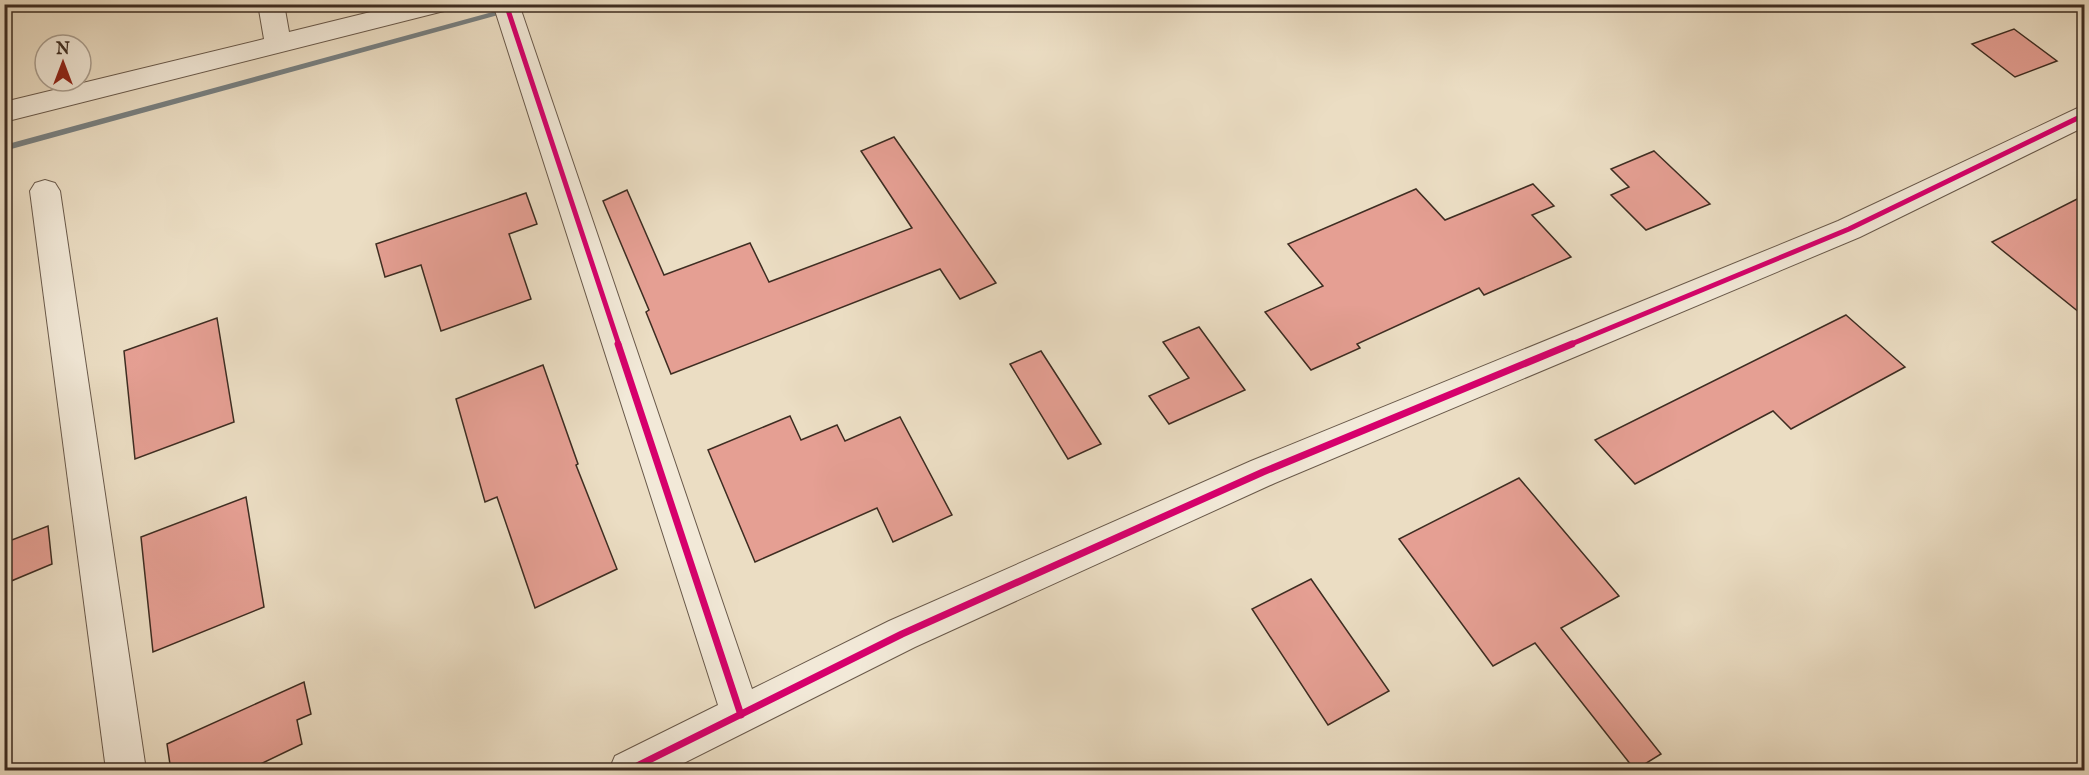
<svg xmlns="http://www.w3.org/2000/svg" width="2089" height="775" font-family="'IM FELL English',serif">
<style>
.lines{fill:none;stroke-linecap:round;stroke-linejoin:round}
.stream{fill:#788081;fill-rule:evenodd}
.building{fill:#e59f93;stroke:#3e2d22;stroke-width:1.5}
.minor-casing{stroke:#69594a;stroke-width:2}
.minor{fill:#f2e9d8;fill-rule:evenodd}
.cycleway-far1-casing{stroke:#f2e9d8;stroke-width:8}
.cycleway-casing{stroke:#f2e9d8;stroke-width:10}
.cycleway-far1{stroke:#d6006c;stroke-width:5}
.cycleway{stroke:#d6006c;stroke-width:7}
</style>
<rect width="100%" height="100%" fill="#ebddc3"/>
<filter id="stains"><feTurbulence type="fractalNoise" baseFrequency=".00333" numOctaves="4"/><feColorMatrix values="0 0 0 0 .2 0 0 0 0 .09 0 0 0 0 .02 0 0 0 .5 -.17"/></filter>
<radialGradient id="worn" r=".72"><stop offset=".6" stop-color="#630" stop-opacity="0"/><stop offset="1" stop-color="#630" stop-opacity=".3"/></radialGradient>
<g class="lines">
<path class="stream" d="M522 4H538L4 151V145Z"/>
</g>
<g class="building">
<path d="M2014 29 2057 61 2015 77 1972 44Z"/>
<path d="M894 137 996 283 960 299 940 269 671 374 646 312 649 310 603 201 627 190 664 275 750 243 769 282 912 228 861 151Z"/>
<path d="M1654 151 1710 204 1646 230 1611 195 1629 187 1611 169Z"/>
<path d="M1533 184 1554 206 1532 215 1571 257 1484 295 1479 288 1357 344 1360 348 1311 370 1265 312 1323 286 1288 244 1416 189 1445 220Z"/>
<path d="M526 193 537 224 509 234 531 299 441 331 421 265 385 277 376 244Z"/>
<path d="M2085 195V317L1992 242Z"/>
<path d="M1846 315 1905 367 1791 429 1773 411 1635 484 1595 440Z"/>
<path d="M217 318 234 422 135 459 124 351Z"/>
<path d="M1199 327 1245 390 1169 424 1149 396 1189 378 1163 342Z"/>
<path d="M1041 351 1101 444 1068 459 1010 364Z"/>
<path d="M543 365 578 464 576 465 617 569 535 608 497 497 485 502 456 399Z"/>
<path d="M790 416 801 440 837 425 845 441 900 417 952 515 893 542 877 508 755 562 708 450Z"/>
<path d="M1519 478 1619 596 1561 628 1661 754 1635 770 1535 643 1493 666 1399 539Z"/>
<path d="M246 497 264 607 153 652 141 537Z"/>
<path d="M48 526 52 564 4 584V543Z"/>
<path d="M1311 579 1389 691 1328 725 1252 609Z"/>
<path d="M304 682 311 714 297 720 302 744 246 771H171L167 744Z"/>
</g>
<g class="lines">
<g class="minor-casing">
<g id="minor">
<path d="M258 4H284L289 32 403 4H453L449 10 440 12 4 122V102L264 39Z"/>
<path d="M493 4H519L752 689 889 621 1251 461 1838 221 2084 105V127L1860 237 1275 483 915 647 670 770H609L615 756 718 705Z"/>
<path d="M45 180 55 183 60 191 146 770H106L30 191 35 183Z"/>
</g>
</g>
<use href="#minor" class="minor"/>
<g class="cycleway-far1-casing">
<g id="cycleway-far1">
<path d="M506 4 619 345"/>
<path d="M1569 345 1849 229 2084 115"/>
</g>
</g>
<g class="cycleway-casing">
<g id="cycleway">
<path d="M618 344 741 715"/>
<path d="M629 770 902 634 1263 472 1572 344"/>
</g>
</g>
<use href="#cycleway-far1" class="cycleway-far1"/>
<use href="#cycleway" class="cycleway"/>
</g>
<rect width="2089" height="775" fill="none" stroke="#ebddc3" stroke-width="24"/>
<rect x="6" y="6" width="2077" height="763" fill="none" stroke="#3e2d22" stroke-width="3"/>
<rect x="12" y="12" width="2065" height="751" fill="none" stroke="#3e2d22" stroke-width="1.5"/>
<g transform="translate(63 63)"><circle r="28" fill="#f2e9d8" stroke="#aa9e8f" stroke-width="1.5"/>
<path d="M0-4.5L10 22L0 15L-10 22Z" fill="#8f2418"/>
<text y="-9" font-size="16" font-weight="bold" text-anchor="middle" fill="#3e2d22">N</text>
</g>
<rect width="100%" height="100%" filter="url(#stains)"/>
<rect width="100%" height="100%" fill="url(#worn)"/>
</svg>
